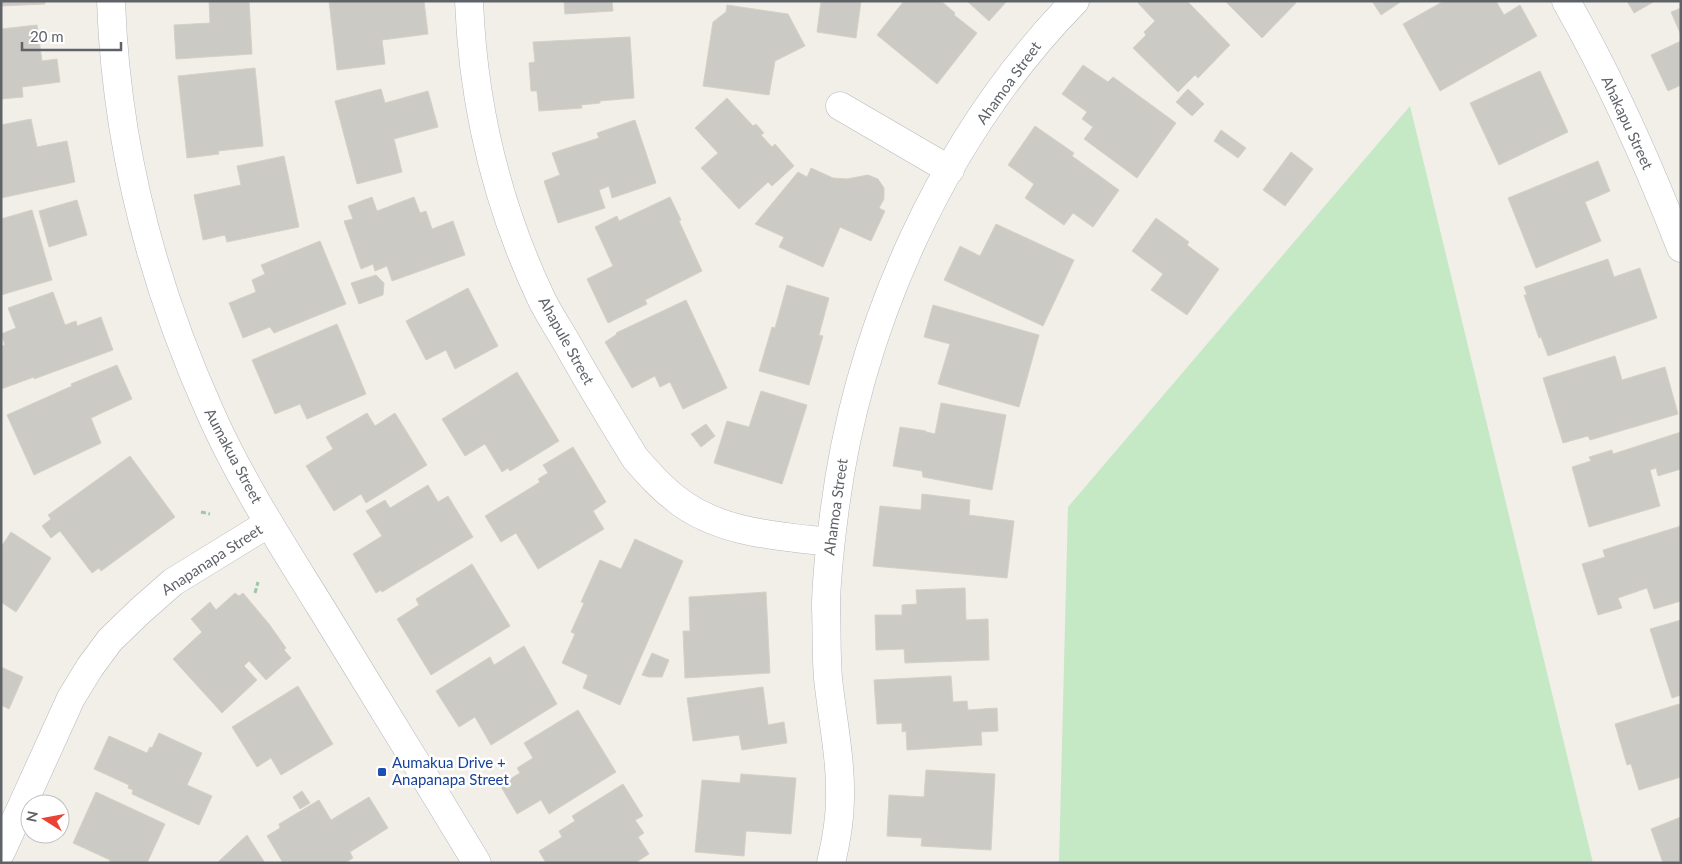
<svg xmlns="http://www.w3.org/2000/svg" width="1682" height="864" font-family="Lato,sans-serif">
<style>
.green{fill:#c5e8c5}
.building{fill:#cccac5;stroke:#d6d1c6}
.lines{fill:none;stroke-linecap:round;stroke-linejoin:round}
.minor-casing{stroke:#b5b8bc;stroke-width:29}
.path{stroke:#9cc7a9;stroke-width:3;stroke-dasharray:5 2.5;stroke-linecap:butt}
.minor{stroke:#fff;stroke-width:28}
.transit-dot{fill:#1a4fb4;stroke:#fff;stroke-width:2}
.labels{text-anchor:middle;stroke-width:5;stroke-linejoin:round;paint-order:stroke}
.street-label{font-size:15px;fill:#5f6368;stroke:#fff}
.transit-label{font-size:15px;fill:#164399;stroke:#fff;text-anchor:start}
</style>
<rect width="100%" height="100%" fill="#f1efe8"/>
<path class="green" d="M1410 106 1593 863H1059L1068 507Z"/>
<g class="building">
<path d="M1 1H45V4L1 6Z"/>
<path d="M209 1H249L252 54 176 59 174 25 210 23Z"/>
<path d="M329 1H424L428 34 382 40 385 64 337 70Z"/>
<path d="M564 1H612L613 11 565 14Z"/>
<path d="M821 1H861L856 38 817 32Z"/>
<path d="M904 1H941L955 13 954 15 977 33 937 84 877 35Z"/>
<path d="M967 1H1007L989 21Z"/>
<path d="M1140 1H1187L1230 45 1198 78 1195 75 1178 92 1133 48 1146 35 1144 32 1155 21 1138 3Z"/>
<path d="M1225 1H1294L1296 3 1262 38Z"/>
<path d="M1372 1H1402L1381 15Z"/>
<path d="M1444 1H1496L1504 15 1520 5 1537 36 1440 91 1403 24Z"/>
<path d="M1627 1H1655L1634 13Z"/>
<path d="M727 5 788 14 805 46 775 61 769 95 703 86 713 22 726 12Z"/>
<path d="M1681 8V35L1671 12Z"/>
<path d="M37 25 42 61 57 59 60 82 22 87 23 97 1 99V29Z"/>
<path d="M630 37 634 98 600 101V103L581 105 582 108 539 111 537 91H531L529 63 535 62 533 42Z"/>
<path d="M1681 41V85L1668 91 1651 55Z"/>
<path d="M1083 65 1108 82 1113 77 1176 123 1137 178 1084 139 1093 127 1082 119 1087 112 1062 94Z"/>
<path d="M255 68 263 146 218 151 219 154 187 158 178 76Z"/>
<path d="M1540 71 1568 132 1499 165 1470 103Z"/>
<path d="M381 89 385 103 428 91 438 127 394 139 402 172 357 184 335 101Z"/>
<path d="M1188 89 1204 104 1192 116 1176 102Z"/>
<path d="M727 98 753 126 756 124 764 133 761 135 772 147 775 144 794 166 772 186 768 182 739 209 701 168 718 153 695 128Z"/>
<path d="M31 119 37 147 67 141 75 182 1 198V125Z"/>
<path d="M635 120 656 183 612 198 609 186 599 190 605 208 558 223 544 181 560 175 552 153 599 138 597 133Z"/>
<path d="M1035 126 1074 153 1072 156 1119 190 1093 227 1073 213 1064 225 1025 198 1034 184 1008 165Z"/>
<path d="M1221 130 1246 148 1238 158 1214 141Z"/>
<path d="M1291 152 1313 169 1285 206 1263 190Z"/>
<path d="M284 156 299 227 227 242 225 235 203 240 194 195 241 185 237 166Z"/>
<path d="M1598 161 1610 191 1585 202 1601 241 1536 268 1508 198Z"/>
<path d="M811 168 833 178 847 179 868 175 878 179 884 188V199L879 208 885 211 871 241 840 227 823 267 779 247 784 237 755 224 798 172 807 177Z"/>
<path d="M372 197 377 211 414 197 420 213 426 211 432 229 453 221 465 255 392 281 387 266 375 271 373 264 361 269 344 221 353 219 348 206Z"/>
<path d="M670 197 681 220 679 221 702 271 645 300 647 304 608 323 587 279 613 266 595 227 617 216 619 221Z"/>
<path d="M77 200 87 235 49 247 39 211Z"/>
<path d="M32 210 52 280 1 295V219Z"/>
<path d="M1156 218 1189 242 1187 245 1219 269 1187 315 1151 290 1163 274 1132 251Z"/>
<path d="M996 224 1074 260 1043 326 944 280 960 246 980 256Z"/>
<path d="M320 241 346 304 274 333 270 327 243 338 229 303 256 292 252 280 265 274 261 265Z"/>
<path d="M1608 259 1614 277 1640 268 1657 318 1548 356 1541 337 1539 338 1524 295H1527L1524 287Z"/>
<path d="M376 275 384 283 383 295 359 304 351 283Z"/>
<path d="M787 285 829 298 819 335 823 336 809 385 759 371 772 327 775 328Z"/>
<path d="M468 288 498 346 455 369 446 350 426 360 406 321Z"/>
<path d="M53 292 65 325 76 321 77 326 101 317 113 350 34 379V377L1 389V346L5 345 1 334 16 328 8 308Z"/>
<path d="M686 300 727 388 683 409 670 382 660 387 655 376 632 388 605 342 617 334 616 333Z"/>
<path d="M933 305 1039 335 1019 407 938 384 950 344 924 337Z"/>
<path d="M337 324 366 394 307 419 300 404 275 414 252 360Z"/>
<path d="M1615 356 1622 380 1665 367 1678 414 1590 440 1588 436 1563 443 1543 378Z"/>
<path d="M117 365 132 399 91 418 101 443 34 475 7 415 72 386 71 384Z"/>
<path d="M517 372 559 441 510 471 508 468 502 472 485 444 465 456 442 419Z"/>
<path d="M761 391 807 405 782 484 714 463 727 421 749 427Z"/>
<path d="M941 403 1006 415 992 490 923 477 922 471 893 466 900 427 926 431V432L935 434Z"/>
<path d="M367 413 375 426 395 413 427 465 366 503 361 494 334 511 306 466 333 449 326 437Z"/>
<path d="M706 424 715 436 701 447 691 434Z"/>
<path d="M1681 432V469L1658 476 1656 468 1650 470 1660 506 1589 527 1572 467 1591 461 1589 457 1612 450 1613 454Z"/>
<path d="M573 447 606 502 593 511 604 529 538 569 516 533 501 542 485 516 540 482 538 479 548 473 543 465Z"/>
<path d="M130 456 175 517 101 571 99 568 92 573 60 531 51 538 42 526 51 519 48 515Z"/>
<path d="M428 485 438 502 448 496 473 537 382 592 381 590 376 593 353 554 382 536 366 511 385 500 390 508Z"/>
<path d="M922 494 970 500 969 515 1014 521 1007 578 873 566 880 506 921 510Z"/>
<path d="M1681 526V601L1654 609 1647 588 1618 598 1622 608 1598 615 1582 564 1605 557 1603 550Z"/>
<path d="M11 532 51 558 16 612 1 602V547Z"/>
<path d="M635 539 683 561 620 705 583 688 588 675 562 663 575 634 571 632 584 603 581 602 600 560 621 569Z"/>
<path d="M472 564 510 626 431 675 397 619 419 605 416 599Z"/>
<path d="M965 588 966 620 988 619 989 660 905 663 904 649 876 650 875 615H902V605L917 604 916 590Z"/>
<path d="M766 592 770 673 685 678 683 631H690L689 597Z"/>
<path d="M235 593 239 596 243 593 269 624 286 648 284 650 291 658 266 680 249 661 244 666 257 680 222 713 173 659 202 632 191 619 210 602 216 610Z"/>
<path d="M1681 620V695L1672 698 1650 629Z"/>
<path d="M524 646 557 704 491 745 475 717 459 727 436 691 490 657 494 665Z"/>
<path d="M652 653 669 660 662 677H649L642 675Z"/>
<path d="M1 667 23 677 9 709 1 705Z"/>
<path d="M951 676 953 702 967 701 968 710 997 708 998 731 981 732 982 745 907 750 906 731 902 732V723L877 724 874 680Z"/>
<path d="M298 686 333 744 281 775 271 758 257 767 232 727Z"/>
<path d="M763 687 768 725 784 722 787 743 742 750 739 735 693 741 687 698Z"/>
<path d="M1679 704 1681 706V777L1639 790 1631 764 1627 765 1615 724Z"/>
<path d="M578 710 616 772 549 814 541 800 517 814 500 785 520 773 517 768 533 758 524 743Z"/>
<path d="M159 733 202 753 187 785 212 796 199 825 132 794 133 790 128 788 129 785 94 769 109 736 147 753 150 747 152 748Z"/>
<path d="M926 770 995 774 991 850 921 846 922 838 887 836 889 795 924 797Z"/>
<path d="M741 774 796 778 791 834 746 831 744 856 695 852 702 780 740 783Z"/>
<path d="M623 784 643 816 635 820 644 833 638 837 649 854 635 863H546L539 851 562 837 559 831 575 821 572 816Z"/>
<path d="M302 791 310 803 300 809 293 797Z"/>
<path d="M96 792 165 824 147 863H109L110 860 73 843Z"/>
<path d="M369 797 388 828 350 852 353 858 345 863H283L267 836 280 828 279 824 319 800 331 820Z"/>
<path d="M1681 817V863H1663L1651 829Z"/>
<path d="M247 835 265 863H217Z"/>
</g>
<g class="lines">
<g class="minor-casing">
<g id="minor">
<path d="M111 1C116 143 152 283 210 412 240 480 281 543 320 606 373 692 425 777 477 863"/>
<path d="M469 1C473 103 497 205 541 298 550 317 563 335 573 354 593 389 614 424 635 458 648 473 660 487 676 499 718 533 778 536 830 542"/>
<path d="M1566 1C1611 80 1648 163 1681 248"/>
<path d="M840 106 950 170"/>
<path d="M1 852 71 698 90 667 110 640 140 611 173 582 269 523"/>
<path d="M831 863C836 842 840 819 840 798 841 759 832 717 828 678 826 655 827 631 826 608 826 577 830 546 834 515 857 328 942 137 1075 1"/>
</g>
</g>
<g class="path">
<path d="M201 512 210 514"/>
<path d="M255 593 258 582"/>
</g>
<use href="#minor" class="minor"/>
</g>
<rect class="transit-dot" x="377" y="767" width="10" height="10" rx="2.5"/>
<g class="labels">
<g class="street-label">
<text transform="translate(1009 83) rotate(-54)" y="5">Ahamoa Street</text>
<text transform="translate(1627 123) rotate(65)" y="5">Ahakapu Street</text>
<text transform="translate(566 341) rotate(61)" y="5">Ahapule Street</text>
<text transform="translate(233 456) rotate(62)" y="5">Aumakua Street</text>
<text transform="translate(836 507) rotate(-82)" y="5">Ahamoa Street</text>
<text transform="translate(212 560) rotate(-33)" y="5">Anapanapa Street</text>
</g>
<g class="transit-label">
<text x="392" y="768">Aumakua Drive +<tspan x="392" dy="17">Anapanapa Street</tspan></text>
</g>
</g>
<rect width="1682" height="864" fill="none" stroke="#5f6368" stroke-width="5"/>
<g transform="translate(45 819) rotate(281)"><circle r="24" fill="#ffffff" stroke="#bfc1c3"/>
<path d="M0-4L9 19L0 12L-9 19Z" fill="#ea4335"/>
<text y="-8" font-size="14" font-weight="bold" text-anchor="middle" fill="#5f6368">N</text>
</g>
<path d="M22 42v8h99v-8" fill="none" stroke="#5f6368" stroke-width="2.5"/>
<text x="30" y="42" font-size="15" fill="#5f6368" stroke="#ffffff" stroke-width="4" paint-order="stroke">20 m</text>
</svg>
